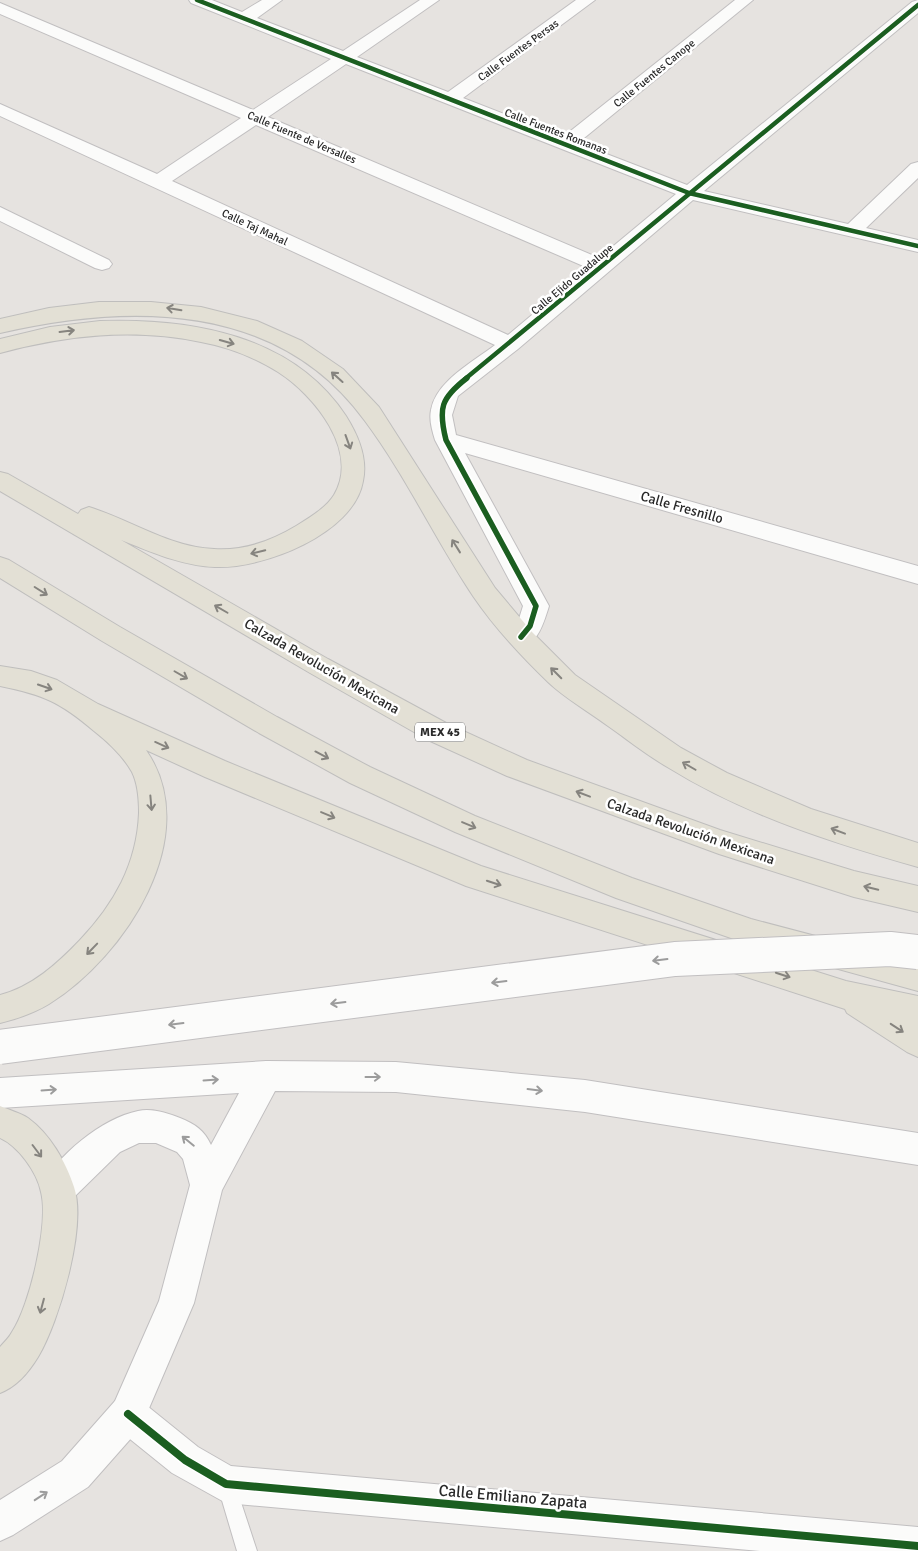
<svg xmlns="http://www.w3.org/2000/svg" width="918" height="1551" font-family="Signika,sans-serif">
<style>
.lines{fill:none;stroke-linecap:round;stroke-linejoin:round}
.service-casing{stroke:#c1bfc0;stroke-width:2}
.minor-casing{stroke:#c1bfc0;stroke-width:2}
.secondary-casing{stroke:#c1bfc0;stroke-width:2}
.primary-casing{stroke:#bfbebd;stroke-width:2}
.service{fill:#fbfbfa;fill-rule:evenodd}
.minor{fill:#fbfbfa;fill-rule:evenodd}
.secondary{fill:#fbfbfa;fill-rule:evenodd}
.primary{fill:#e3e0d5;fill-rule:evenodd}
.secondary-bridge-casing{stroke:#c1bfc0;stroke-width:36;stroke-linecap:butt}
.secondary-bridge{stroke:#fbfbfa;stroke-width:34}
.cycleway-far2-casing{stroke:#fff;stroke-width:6}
.cycleway-far1-casing{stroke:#fff;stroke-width:9}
.cycleway-casing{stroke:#fff;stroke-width:11}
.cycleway-far2{stroke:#1b5e20;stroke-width:4.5}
.cycleway-far1{stroke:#1b5e20;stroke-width:5.5}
.cycleway{stroke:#1b5e20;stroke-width:8}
.oneway{stroke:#86847f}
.oneway2{stroke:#9c9c9c}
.labels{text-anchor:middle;stroke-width:5;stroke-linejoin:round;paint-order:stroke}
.far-street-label{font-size:11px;fill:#292929;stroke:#fff}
.shield{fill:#fff;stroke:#696969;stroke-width:1}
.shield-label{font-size:12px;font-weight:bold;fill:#292929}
.street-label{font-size:14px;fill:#292929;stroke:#fff}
.near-street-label{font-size:16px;fill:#292929;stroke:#fff}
</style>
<rect width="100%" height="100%" fill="#e6e3e0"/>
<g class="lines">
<g class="service-casing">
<path id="service" d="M227 1478 234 1480 236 1487 257 1551H237L218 1487 220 1480Z"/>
</g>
<g class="minor-casing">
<g id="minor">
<path d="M189 0H212L242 12 262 0H282L257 18 343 51 420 0H439L357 57 448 92 576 0H595L463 98 563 137 735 0H753L578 143 687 185 912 2 918 0V13L704 191 848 224 911 164 918 162V178L866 228 918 240V252L693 200 518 349 458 396 452 415 456 435 918 566V584L465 453 549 606C543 625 536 652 512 644L508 637 518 622 523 606 435 440C432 430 429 420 431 410 436 381 473 362 495 345L0 116V104L157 174 241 118 0 14V3L253 110 331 59 191 3ZM346 64 676 194 599 258 268 117ZM256 125 588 268 508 335 172 181Z"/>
<path d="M0 207 109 260 112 264 109 268 102 270 95 268 0 221Z"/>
<path d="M128 1396 141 1401 198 1447 231 1466 918 1527V1551H760L226 1503 172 1473 115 1427 110 1414 115 1401Z"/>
</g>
</g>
<g class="secondary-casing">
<path id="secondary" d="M266 1061 396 1062 585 1080 918 1133V1165L585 1112 396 1092 275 1091 222 1190 194 1303 141 1427 88 1487 13 1535 0 1541V1500L62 1461 115 1401 159 1301 190 1185 183 1159 177 1152 156 1143H139L120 1152 70 1201 58 1206 46 1201 41 1189C55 1156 103 1118 138 1111 152 1108 167 1113 180 1118 195 1124 204 1130 211 1145L239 1093 0 1108V1078Z"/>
</g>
<g class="primary-casing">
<g id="primary">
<path d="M99 302H151L201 307 257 321 302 341 343 369 379 407 495 588 532 632 575 675 681 748 727 773 811 809 918 843V867C833 843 745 815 669 768 648 756 628 740 608 726 588 711 566 699 548 682 521 656 494 627 473 596 435 539 406 476 365 421 278 301 130 303 0 333V319L49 308Z"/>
<path d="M100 321C191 318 293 335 346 416 358 435 368 458 363 481 354 534 263 569 215 567 183 566 151 552 121 540L328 659 448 724 527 760 720 830 854 871 918 886V912L854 897 719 854 507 776 428 740 310 673 0 491V472L8 474 78 514 81 510 89 507C131 520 169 547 214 549 244 551 271 541 296 526 309 518 326 508 334 495 360 451 314 395 278 372 256 358 228 347 201 342 133 328 67 335 0 353V339L50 327Z"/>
<path d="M0 557 9 560 120 627 277 717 370 767 475 816 632 878 751 919 918 963V991L751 945 616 898 455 832 350 783 259 733 102 641 0 578Z"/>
<path d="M0 666 31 671 57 680 98 704 225 761 481 866 846 981 918 996V1057L907 1052 847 1013 845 1009 466 886 205 777 146 750C205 835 125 957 49 1004 34 1013 17 1019 0 1023V995C32 987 58 963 80 940 114 904 137 864 139 813 139 800 138 784 132 772 123 756 108 742 94 731 60 702 44 695 0 686Z"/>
<path d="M0 1106C9 1110 20 1113 28 1118 50 1134 66 1162 74 1187 87 1227 59 1322 38 1357 29 1372 16 1387 0 1393V1347C4 1342 9 1338 12 1332 30 1305 49 1223 41 1192 37 1172 18 1146 0 1138Z"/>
</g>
</g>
<use href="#service" class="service"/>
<use href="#minor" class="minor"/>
<use href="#secondary" class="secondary"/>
<use href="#primary" class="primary"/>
<g class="secondary-bridge-casing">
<path id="secondary-bridge" d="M0 1047 675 959 890 949 918 952"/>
</g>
<use href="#secondary-bridge" class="secondary-bridge"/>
<g class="cycleway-far2-casing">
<g id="cycleway-far2">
<path d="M197 0 689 193 918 246"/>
<path d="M465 379 918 5"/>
</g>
</g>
<g class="cycleway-far1-casing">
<path id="cycleway-far1" d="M467 378C441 398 438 408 446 440L536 606 530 626 521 637"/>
</g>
<g class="cycleway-casing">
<path id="cycleway" d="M128 1414 185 1460 226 1484 918 1546"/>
</g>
<use href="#cycleway-far2" class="cycleway-far2"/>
<use href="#cycleway-far1" class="cycleway-far1"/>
<use href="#cycleway" class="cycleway"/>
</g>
<defs><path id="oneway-shaft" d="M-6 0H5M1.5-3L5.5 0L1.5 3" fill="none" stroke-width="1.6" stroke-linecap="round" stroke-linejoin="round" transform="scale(1.25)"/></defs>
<g class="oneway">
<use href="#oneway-shaft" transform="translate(174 309) rotate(-171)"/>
<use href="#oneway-shaft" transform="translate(67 331) rotate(-7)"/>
<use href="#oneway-shaft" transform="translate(227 342) rotate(16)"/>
<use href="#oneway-shaft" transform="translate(337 377) rotate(-138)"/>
<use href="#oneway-shaft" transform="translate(348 442) rotate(70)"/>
<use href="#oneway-shaft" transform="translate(456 546) rotate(-122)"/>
<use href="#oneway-shaft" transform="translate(258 552) rotate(166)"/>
<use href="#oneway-shaft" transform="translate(41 591) rotate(32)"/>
<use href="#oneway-shaft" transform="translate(221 609) rotate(-150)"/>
<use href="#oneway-shaft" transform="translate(556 673) rotate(-135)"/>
<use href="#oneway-shaft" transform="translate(181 675) rotate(30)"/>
<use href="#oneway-shaft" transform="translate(45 687) rotate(19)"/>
<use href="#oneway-shaft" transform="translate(162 745) rotate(24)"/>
<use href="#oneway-shaft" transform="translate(322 755) rotate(28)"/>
<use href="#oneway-shaft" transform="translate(689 766) rotate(-150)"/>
<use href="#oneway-shaft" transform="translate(583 794) rotate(-159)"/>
<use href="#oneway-shaft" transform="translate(151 803) rotate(85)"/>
<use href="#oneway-shaft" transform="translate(328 815) rotate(23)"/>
<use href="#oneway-shaft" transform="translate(469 825) rotate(23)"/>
<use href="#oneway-shaft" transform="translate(838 831) rotate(-159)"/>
<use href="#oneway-shaft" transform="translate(494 883) rotate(18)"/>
<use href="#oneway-shaft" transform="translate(871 888) rotate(-166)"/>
<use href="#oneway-shaft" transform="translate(92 949) rotate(134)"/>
<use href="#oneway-shaft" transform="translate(783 975) rotate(18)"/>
<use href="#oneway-shaft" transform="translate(897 1028) rotate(33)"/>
<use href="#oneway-shaft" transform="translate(37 1151) rotate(53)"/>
<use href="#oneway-shaft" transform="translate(42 1306) rotate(105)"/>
</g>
<g class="oneway2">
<use href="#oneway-shaft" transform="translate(660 960) rotate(173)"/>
<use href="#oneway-shaft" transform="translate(499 982) rotate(173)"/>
<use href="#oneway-shaft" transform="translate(338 1003) rotate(173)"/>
<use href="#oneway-shaft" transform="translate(176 1024) rotate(173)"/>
<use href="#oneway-shaft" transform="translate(373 1077)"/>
<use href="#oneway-shaft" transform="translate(211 1080) rotate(-4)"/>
<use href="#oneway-shaft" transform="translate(49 1090) rotate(-4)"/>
<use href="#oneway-shaft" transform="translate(535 1090) rotate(7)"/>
<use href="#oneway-shaft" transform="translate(188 1141) rotate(-141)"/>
<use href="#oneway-shaft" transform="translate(41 1496) rotate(-33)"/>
</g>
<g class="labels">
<g class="far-street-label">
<text transform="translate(518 50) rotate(-36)" y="4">Calle Fuentes Persas</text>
<text transform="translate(654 73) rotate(-39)" y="4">Calle Fuentes Canope</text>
<text transform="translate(556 131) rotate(21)" y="4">Calle Fuentes Romanas</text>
<text transform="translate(302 137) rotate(23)" y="4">Calle Fuente de Versalles</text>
<text transform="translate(255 227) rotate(25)" y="4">Calle Taj Mahal</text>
<text transform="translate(572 279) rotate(-40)" y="4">Calle Ejido Guadalupe</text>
</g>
<rect class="shield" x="415" y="722.5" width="50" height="19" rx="4"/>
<g class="shield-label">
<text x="440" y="736">MEX 45</text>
</g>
<g class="street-label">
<text transform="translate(682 507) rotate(16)" y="5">Calle Fresnillo</text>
<text transform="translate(322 666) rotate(30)" y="5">Calzada Revolución Mexicana</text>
<text transform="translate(691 831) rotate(19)" y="5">Calzada Revolución Mexicana</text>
</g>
<g class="near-street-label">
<text transform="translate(513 1496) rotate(5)" y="6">Calle Emiliano Zapata</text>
</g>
</g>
</svg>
